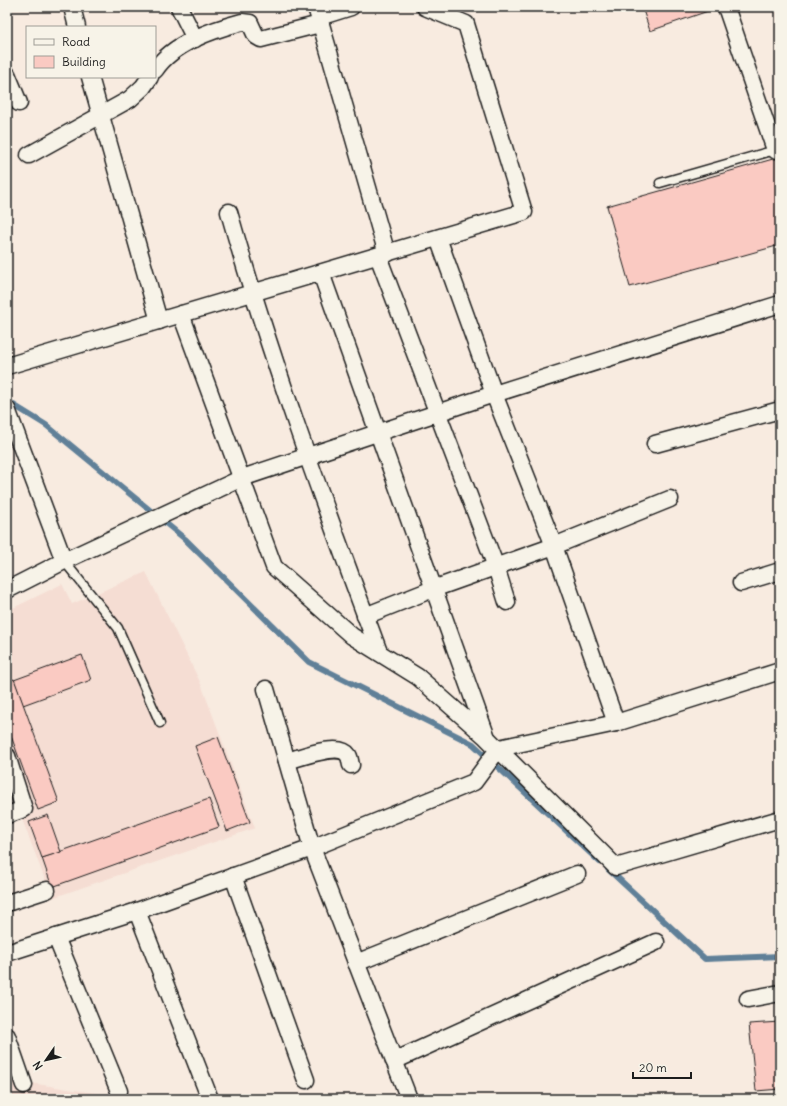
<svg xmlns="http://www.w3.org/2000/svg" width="787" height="1106" font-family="Delius,sans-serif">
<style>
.built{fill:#f5ddd3}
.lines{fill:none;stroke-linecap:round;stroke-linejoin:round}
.stream{stroke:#608098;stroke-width:6}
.building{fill:#facac2;stroke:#1c1c1c}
.lane-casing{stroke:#1c1c1c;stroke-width:11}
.street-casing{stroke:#1c1c1c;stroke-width:19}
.lane{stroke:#f7f3e8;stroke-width:8}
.street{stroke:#f7f3e8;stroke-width:16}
</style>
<rect width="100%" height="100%" fill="#f8ebe0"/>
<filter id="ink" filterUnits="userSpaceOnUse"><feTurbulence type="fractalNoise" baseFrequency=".025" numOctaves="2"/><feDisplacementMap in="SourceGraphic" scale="8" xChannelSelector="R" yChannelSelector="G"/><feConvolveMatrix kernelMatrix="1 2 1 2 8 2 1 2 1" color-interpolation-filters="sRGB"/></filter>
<g filter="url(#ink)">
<g class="built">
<path d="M146 572 201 684 255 828 52 898 22 819 33 812 7 736V611L62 584 72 604Z"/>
<path d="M7 1079 74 1090 137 1099H7Z"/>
</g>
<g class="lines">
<g class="stream">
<path d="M7 401 46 425 185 539 309 662 473 744 600 862"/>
<path d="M608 869 705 959 780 956"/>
</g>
</g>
<g class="building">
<path d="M642 7H710L711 10 650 31Z"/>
<path d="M780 157V245L630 287 607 206Z"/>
<path d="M82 655 91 680 23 705 14 680Z"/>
<path d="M14 679 59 802 38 810 7 725V682Z"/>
<path d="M218 737 250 822 227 831 195 746Z"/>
<path d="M209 799 219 827 52 887 42 858Z"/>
<path d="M48 815 61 852 42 858 29 822Z"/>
<path d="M780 1022V1089L756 1091 749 1024Z"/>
</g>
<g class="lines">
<g class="lane-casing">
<g id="lane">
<path d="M660 183 775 150"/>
<path d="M64 561 118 628 160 723"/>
</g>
</g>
<g class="street-casing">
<g id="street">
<path d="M72 7 77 27"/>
<path d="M179 7 195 39"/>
<path d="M316 7 387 254"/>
<path d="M726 7 775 150 780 148"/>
<path d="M319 17 351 7"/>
<path d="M155 70C173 43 212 30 242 22L250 23 256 36 261 39 320 24"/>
<path d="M7 74 19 103"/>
<path d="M90 77 159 321"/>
<path d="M29 155 130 99 143 87 150 77"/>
<path d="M229 212C271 361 325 507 379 652"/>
<path d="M438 238 494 394 554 546 616 723"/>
<path d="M378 256 496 567 507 602"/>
<path d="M321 273 486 735"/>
<path d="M181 314 274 567 352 636 418 677 486 737 616 867 780 819"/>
<path d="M7 366 524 212 466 24 425 7"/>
<path d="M7 409 64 561 242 478 494 394 780 304"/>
<path d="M655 444 780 410"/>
<path d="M741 583 780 571"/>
<path d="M7 590 64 561"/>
<path d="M365 616 433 589 554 546 670 499"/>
<path d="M266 689 312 848 409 1099"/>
<path d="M7 756 24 809 7 815"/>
<path d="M287 761C299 758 340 742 348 755 350 757 350 762 351 765"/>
<path d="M233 876 306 1080"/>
<path d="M7 903 47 890"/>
<path d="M137 911 210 1099"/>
<path d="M56 937 119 1091"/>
<path d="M7 953 137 911 312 848 474 782 499 748 616 723 780 671"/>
<path d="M356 963 577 874"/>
<path d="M748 999 780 993"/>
<path d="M7 1036 24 1085"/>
<path d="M394 1061 656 942"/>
</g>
</g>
<use href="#lane" class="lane"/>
<use href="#street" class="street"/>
</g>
</g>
<rect width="787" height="1106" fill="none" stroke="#f7f3e8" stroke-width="24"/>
<rect x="12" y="12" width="763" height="1082" fill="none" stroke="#1c1c1c" stroke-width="1.5" filter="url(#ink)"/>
<rect x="26" y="26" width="130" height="52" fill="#f7f3e8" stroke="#9f9d96"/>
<rect x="34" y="39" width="20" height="6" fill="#f7f3e8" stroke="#9f9d96"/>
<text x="62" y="46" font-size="12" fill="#1c1c1c">Road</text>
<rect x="34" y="56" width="20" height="12" fill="#facac2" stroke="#9f9d96"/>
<text x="62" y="66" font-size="12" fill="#1c1c1c">Building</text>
<g transform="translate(46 1060) rotate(236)" stroke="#f7f3e8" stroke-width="3" paint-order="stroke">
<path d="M0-3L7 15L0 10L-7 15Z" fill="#1c1c1c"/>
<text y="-6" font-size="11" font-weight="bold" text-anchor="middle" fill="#1c1c1c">N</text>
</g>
<path d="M633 1072v6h58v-6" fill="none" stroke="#1c1c1c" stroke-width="2"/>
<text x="639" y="1072" font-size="12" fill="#1c1c1c" stroke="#f7f3e8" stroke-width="3" paint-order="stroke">20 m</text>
</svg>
